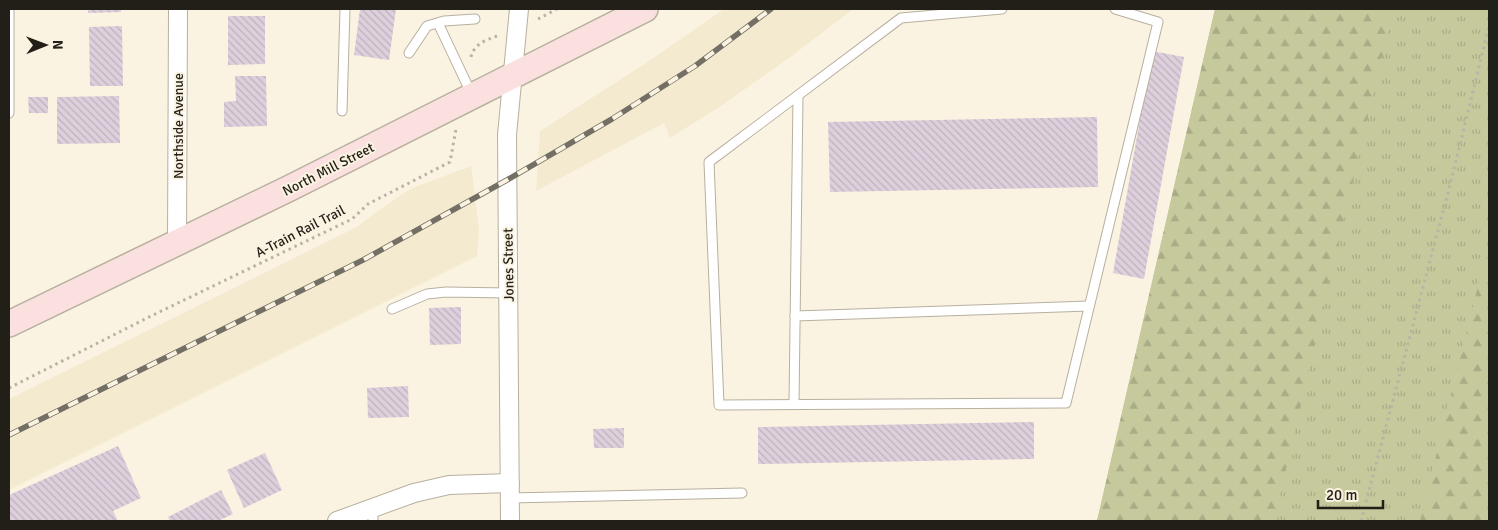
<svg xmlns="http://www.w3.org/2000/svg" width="1498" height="530" font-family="Signika,sans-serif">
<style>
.built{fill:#f4ead0}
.grass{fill:url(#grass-tufts)}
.forest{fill:url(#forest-firs)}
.building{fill:url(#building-back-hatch)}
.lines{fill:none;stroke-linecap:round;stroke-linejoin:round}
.service-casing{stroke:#b7b09f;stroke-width:11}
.minor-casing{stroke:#b7b09f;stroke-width:20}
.secondary-casing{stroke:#b7b09f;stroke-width:28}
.path{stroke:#b9b3a4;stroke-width:3;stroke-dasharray:2.5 4;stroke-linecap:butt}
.service{stroke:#fff;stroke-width:9}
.minor{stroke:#fff;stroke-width:18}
.secondary{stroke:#fae0de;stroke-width:25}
.rail-casing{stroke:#746f64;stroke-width:5.5}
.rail{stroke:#fbf3e1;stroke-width:4;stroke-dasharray:11;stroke-linecap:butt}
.labels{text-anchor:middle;stroke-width:4;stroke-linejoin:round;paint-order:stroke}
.street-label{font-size:14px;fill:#221f18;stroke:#fbf3e1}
</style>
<defs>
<pattern id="grass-tufts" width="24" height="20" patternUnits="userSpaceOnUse" patternTransform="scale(1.25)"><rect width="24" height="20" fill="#c5c99b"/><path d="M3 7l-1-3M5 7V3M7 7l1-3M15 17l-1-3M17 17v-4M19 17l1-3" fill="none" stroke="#a9ac85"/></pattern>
<pattern id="forest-firs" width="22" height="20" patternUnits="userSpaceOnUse" patternTransform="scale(1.25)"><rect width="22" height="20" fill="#c5c99b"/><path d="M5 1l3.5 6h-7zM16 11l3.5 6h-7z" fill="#a9ac85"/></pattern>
<pattern id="building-back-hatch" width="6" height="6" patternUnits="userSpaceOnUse" patternTransform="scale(1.25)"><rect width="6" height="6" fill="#decfdc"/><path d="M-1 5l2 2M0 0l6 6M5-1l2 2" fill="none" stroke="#beb1bc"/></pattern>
</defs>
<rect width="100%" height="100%" fill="#fbf3e1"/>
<g class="built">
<path d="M724 9H853L793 55 724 104 670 138 664 123 536 191 540 131 646 63Z"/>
<path d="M471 166 479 230 477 256 9 490V399L357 227 375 213 410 189Z"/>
</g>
<path class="grass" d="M1215 9H1489V521H1097Z"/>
<g class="forest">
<path d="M1215 9H1393L1274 521H1097Z"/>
<path d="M1489 241V521H1420Z"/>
</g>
<g class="building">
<path d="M88 9H121V12L88 13Z"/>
<path d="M360 9H396L389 60 354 55Z"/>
<path d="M228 16H265V64L228 65Z"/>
<path d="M122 26 123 86H90L89 27Z"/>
<path d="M1152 51 1184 57 1144 279 1113 273Z"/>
<path d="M235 76H266L267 126 224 127V102L236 101Z"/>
<path d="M119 96 120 143 57 144V97Z"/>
<path d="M28 97H48V113H29Z"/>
<path d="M1097 117 1098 187 830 192 828 122Z"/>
<path d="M461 307V344L430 345 429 308Z"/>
<path d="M408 386 409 417 368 418 367 388Z"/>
<path d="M1034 422V459L758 464V427Z"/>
<path d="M624 428V448H594L593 429Z"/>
<path d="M118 446 141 498 113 511 118 521H9V495Z"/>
<path d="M265 453 282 490 244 508 227 470Z"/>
<path d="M221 490 233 514 218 521H170L168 517Z"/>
</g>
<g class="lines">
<g class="service-casing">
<g id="service">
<path d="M1002 9 901 18 709 162 719 405 1066 403 1158 22 1115 9"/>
<path d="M438 23 472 95"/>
<path d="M409 53 427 26 444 21 475 19"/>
<path d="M342 111 345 9"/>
<path d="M9 113V9"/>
<path d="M392 309 427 294 446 292 508 293"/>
<path d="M795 316 1089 306"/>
<path d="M794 404 798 96"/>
<path d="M510 498 742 493"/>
<path d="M373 508V521"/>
</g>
</g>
<g class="minor-casing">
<g id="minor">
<path d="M177 242 178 9"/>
<path d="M337 521 414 493 449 485 510 483"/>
<path d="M510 521 507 135 519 9"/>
</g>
</g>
<g class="secondary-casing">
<path id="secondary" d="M9 324 288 189 645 9"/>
</g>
<g class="path">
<path d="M538 19 557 9"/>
<path d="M471 57C474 44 486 40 497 36"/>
<path d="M9 388 151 316 352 219 368 204 450 162 456 129"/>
<path d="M1361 521 1450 185 1489 26"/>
</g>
<use href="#service" class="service"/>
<use href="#minor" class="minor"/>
<use href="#secondary" class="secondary"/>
<g class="rail-casing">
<path id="rail" d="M9 435 363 260 507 180 612 119 695 66 771 9"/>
</g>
<use href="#rail" class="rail"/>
</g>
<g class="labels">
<g class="street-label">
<text transform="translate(178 126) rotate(-90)" y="5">Northside Avenue</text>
<text transform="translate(328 169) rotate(-27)" y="5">North Mill Street</text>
<text transform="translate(300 231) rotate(-27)" y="5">A-Train Rail Trail</text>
<text transform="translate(508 265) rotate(-91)" y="5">Jones Street</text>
</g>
</g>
<rect width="1498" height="530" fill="none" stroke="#221f18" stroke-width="20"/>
<g transform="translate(45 45) rotate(89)" stroke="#fbf3e1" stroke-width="4" paint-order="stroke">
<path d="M0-4L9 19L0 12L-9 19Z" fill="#221f18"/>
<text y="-8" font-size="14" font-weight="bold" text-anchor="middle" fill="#221f18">N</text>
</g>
<path d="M1318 500v8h65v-8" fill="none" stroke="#221f18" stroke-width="2.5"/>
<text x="1326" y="500" font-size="15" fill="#221f18" stroke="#fbf3e1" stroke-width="4" paint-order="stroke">20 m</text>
</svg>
